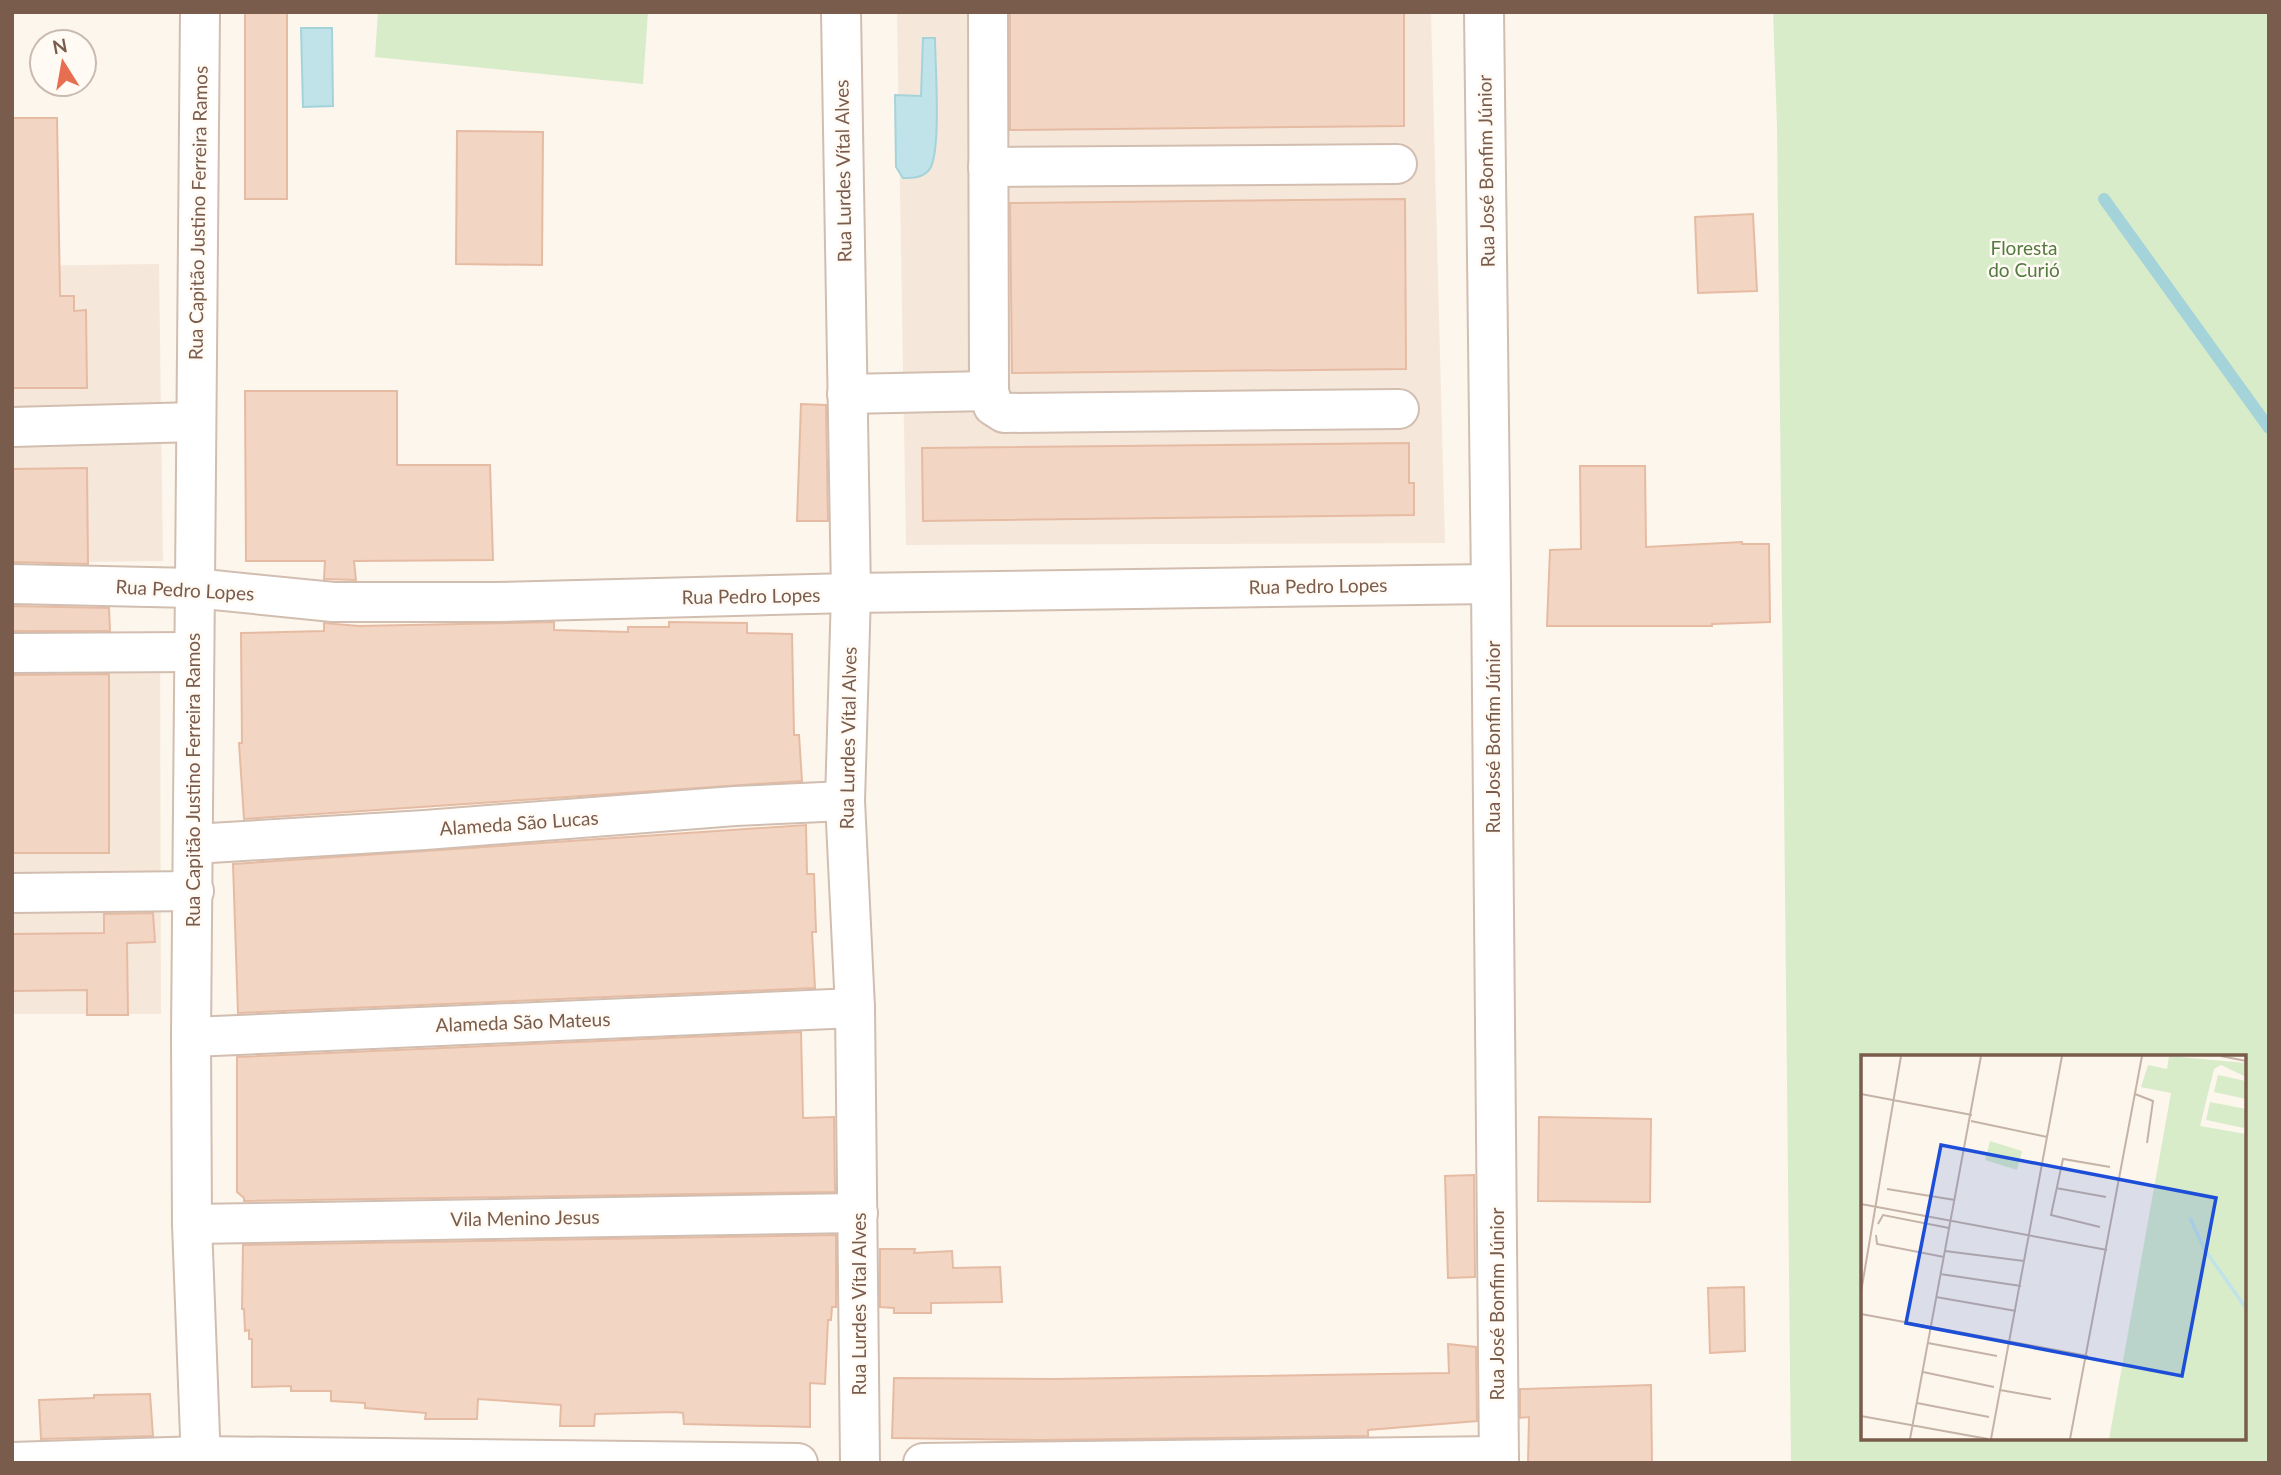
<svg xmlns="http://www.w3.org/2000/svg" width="2281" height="1475" font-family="Lato,sans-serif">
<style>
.residential{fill:#f5e8da}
.green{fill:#d8ecc9;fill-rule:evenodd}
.water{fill:#bfe3e8;stroke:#a5d3da;stroke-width:2}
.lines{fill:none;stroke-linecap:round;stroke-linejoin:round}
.stream{stroke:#a5d3da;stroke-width:12}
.building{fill:#f3d5c3;stroke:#e6bba3;stroke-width:2}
.street-casing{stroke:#d1beb0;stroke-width:42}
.street{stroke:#fff;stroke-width:38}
.labels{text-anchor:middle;stroke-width:5;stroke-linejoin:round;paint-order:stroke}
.street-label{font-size:19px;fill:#7a5c4d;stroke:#fffaf3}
.park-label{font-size:19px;fill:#537a41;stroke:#fffaf3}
.inset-river{fill:none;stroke:#bfe3e8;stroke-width:3.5}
.inset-road{fill:none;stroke:#c5b3a7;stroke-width:2}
.view{fill:#1d4ed8;fill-opacity:0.15;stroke:#1d4ed8;stroke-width:3.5}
.inset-edge{fill:none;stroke:#7a5c4d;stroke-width:3.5}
</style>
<rect width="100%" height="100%" fill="#fdf6ec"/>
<g class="residential">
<path d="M897 12H1431L1445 543 906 545Z"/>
<path d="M159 264 163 561 12 563V266Z"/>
<path d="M160 636 161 1014H12V639Z"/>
</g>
<g class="green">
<path d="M378 12H648L643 84 375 57Z"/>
<path d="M1773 12H2269V1463H1791L1777 126ZM1863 1057H2244V1438H1863Z"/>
</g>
<g class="water">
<path d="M301 28H332L333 106 303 107Z"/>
<path d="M923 38H935C935 62 942 155 929 170 922 178 913 178 903 178L896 167 895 95 921 96Z"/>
</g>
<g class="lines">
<path class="stream" d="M2104 199 2269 428"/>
</g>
<g class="building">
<rect x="245" y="12" width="42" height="187"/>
<path d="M1010 12H1404V126L1010 130Z"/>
<path d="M12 118H57L60 296H74V311L86 310 87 388H12Z"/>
<path d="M457 131 543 132 542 265 456 264Z"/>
<path d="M1405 199 1406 369 1012 373 1010 203Z"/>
<path d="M1753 214 1757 291 1698 293 1695 217Z"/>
<path d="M245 391H397V465H490L493 560 354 561 356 580 324 579 325 561H246Z"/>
<path d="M801 404 826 405 828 521H797Z"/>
<path d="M1409 443V483H1414V515L923 521 922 448Z"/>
<path d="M1580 466H1645L1646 547 1742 542V544H1769L1770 622 1712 624V626H1547L1550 550 1581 549Z"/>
<path d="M87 468 88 564 12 562V469Z"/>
<path d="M12 606 109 608 110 631H12Z"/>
<path d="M554 622V630L628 632V627H669V622L747 623V633L792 634 794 735H799L802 781 244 819 239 743H242L241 633 324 631V623L359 626Z"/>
<path d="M109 674V853H12V675Z"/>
<path d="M806 825 807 874H814L816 932H812L815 988 238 1013 233 864Z"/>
<path d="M153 913 155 942 127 943 128 1015H87V990L12 991V934L104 933V914Z"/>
<path d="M801 1032 803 1118 834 1117 835 1192 244 1201V1198L237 1192V1057Z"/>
<path d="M1539 1117 1651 1119 1650 1202 1538 1201Z"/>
<path d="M1474 1175 1475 1277 1448 1278 1445 1176Z"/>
<path d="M836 1235V1307H832L831 1320H828L825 1384 810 1383V1427L684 1424 683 1413 675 1412 595 1414 594 1426H560L561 1405 478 1399 477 1419H425L426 1413 365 1408V1403L331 1401V1391H291V1386L252 1387V1339H249V1330L245 1331 244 1309H242L243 1245Z"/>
<path d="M880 1249H915L914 1253 952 1251 953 1268 1000 1267 1002 1302 931 1303V1313H894V1308L880 1307Z"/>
<path d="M1744 1287 1745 1351 1710 1353 1708 1288Z"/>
<path d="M1448 1344 1476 1347 1477 1421 1368 1430V1436L1042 1440 892 1438 894 1378 1054 1379 1449 1373Z"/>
<path d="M1651 1385 1652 1463H1528L1529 1417 1520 1418V1389Z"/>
<path d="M150 1394 153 1436 41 1439 39 1400 94 1398V1395Z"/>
</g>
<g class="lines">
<g class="street-casing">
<g id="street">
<path d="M200 12 191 1037 192 1224 201 1463"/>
<path d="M841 12 851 593 845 801 855 1008 860 1463"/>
<path d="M988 12 989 391 993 406 1004 413 1399 409"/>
<path d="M1484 12 1491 584 1499 1463"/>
<path d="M988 167 1397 164"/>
<path d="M847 394 989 391"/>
<path d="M12 427 196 422"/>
<path d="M12 584 194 588 333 602H496L851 593 1491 584"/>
<path d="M12 653 193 652"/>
<path d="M194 844 425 830 735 806 845 801"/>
<path d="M12 893 194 891"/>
<path d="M191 1037 855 1008"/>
<path d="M192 1224 858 1213"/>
<path d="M12 1462 201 1456 798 1463"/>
<path d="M923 1463 1499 1456"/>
</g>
</g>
<use href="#street" class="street"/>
</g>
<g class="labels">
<g class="street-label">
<text transform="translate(843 171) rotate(-91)" y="7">Rua Lurdes Vítal Alves</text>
<text transform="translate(1486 171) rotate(-91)" y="7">Rua José Bonfim Júnior</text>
<text transform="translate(198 213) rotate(-89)" y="7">Rua Capitão Justino Ferreira Ramos</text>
<text transform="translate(1318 586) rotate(-1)" y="7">Rua Pedro Lopes</text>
<text transform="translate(185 590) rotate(3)" y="7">Rua Pedro Lopes</text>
<text transform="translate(751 596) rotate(-1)" y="7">Rua Pedro Lopes</text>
<text transform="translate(1493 737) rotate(-90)" y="7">Rua José Bonfim Júnior</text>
<text transform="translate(848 738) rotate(-89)" y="7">Rua Lurdes Vítal Alves</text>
<text transform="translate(193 780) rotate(-90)" y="7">Rua Capitão Justino Ferreira Ramos</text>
<text transform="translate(519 823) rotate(-4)" y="7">Alameda São Lucas</text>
<text transform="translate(523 1022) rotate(-2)" y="7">Alameda São Mateus</text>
<text transform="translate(525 1218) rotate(-1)" y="7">Vila Menino Jesus</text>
<text transform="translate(859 1304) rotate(-90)" y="7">Rua Lurdes Vítal Alves</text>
<text transform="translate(1497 1304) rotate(-90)" y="7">Rua José Bonfim Júnior</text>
</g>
<g class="park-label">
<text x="2024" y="255">Floresta<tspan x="2024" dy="22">do Curió</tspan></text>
</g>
</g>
<g transform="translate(1861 1055)">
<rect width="385" height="385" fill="#fdf6ec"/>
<path d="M308 1 385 8V22L360 10 353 14 339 71 385 79V384H248L310 38 280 32 287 10 306 14ZM357 20 385 26V44L353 37ZM349 47 385 54 383 73 345 65ZM129 86 161 96 156 115 124 105Z" fill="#d8ecc9"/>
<path class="inset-river" d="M329 163 344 195 385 253"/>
<path class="inset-road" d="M360 1 385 6M0 39 111 60M274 39 292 46 286 88M110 66 186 82M195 133 245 142M26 134 94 145M0 149 246 195M17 169 22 160 88 173M239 172 190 160 202 104 249 112M15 180 16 189 83 202M84 196 163 206M79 219 160 231M0 237 40 1M75 242 155 256M0 259 227 301M67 288 136 301M62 317 133 332M139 335 190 344M56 348 128 362M0 361 127 384M49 384 120 1M130 384 201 1M209 384 281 1"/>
<path class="view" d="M80 90 355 143 321 321 45 268Z"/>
<rect width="385" height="385" class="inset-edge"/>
</g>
<rect width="2281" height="1475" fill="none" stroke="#7a5c4d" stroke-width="28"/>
<g transform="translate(63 63) rotate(349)"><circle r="33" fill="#fffaf3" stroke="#cabbb1" stroke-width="2"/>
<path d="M0-5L12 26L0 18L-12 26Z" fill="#e76f51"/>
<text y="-10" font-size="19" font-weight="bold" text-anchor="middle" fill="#7a5c4d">N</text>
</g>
</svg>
